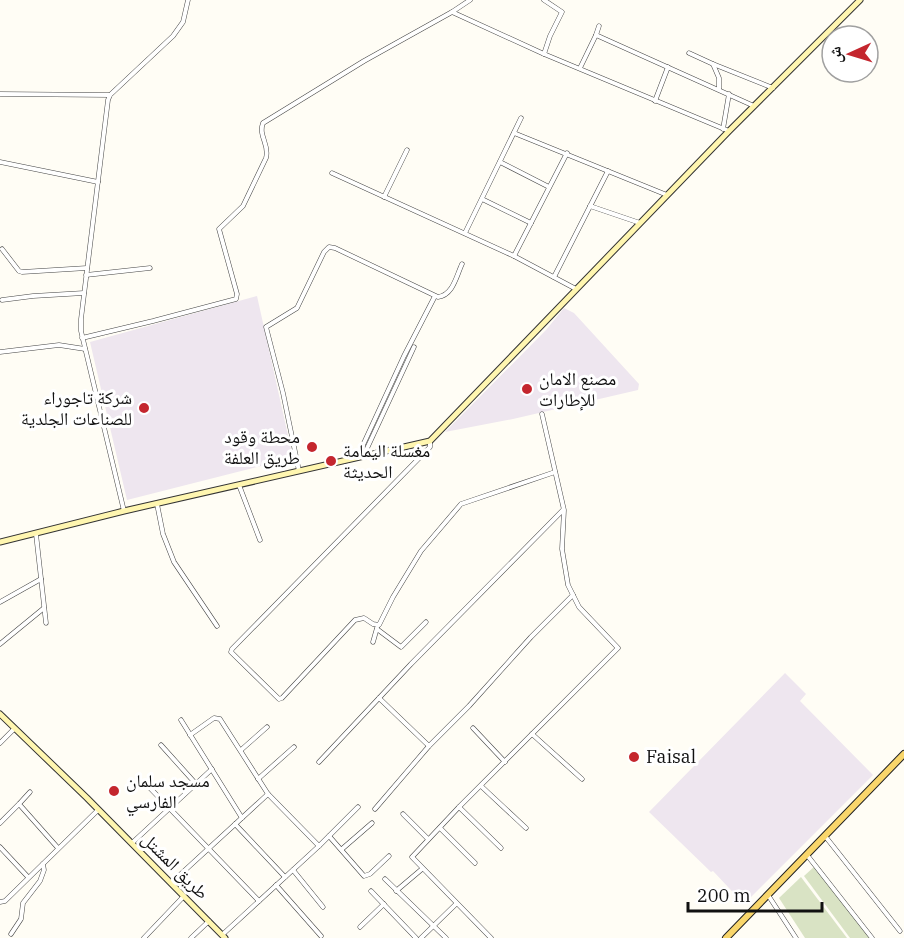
<svg xmlns="http://www.w3.org/2000/svg" width="904" height="938" font-family="'IBM Plex Serif','Noto Naskh Arabic',serif">
<style>
.industrial{fill:#eee6ef}
.cemetery{fill:#d9e3c4}
.lines{fill:none;stroke-linecap:round;stroke-linejoin:round}
.street-casing{stroke:#444;stroke-width:5}
.secondary-casing{stroke:#333;stroke-width:7}
.primary-casing{stroke:#222;stroke-width:8}
.street{stroke:#fff;stroke-width:4}
.secondary{stroke:#fff6b0;stroke-width:5}
.primary{stroke:#f9d66b;stroke-width:6}
.poi-dot{fill:#c4262e;stroke:#fff;stroke-width:2}
.labels{text-anchor:middle;stroke-width:6;stroke-linejoin:round;paint-order:stroke}
.poi-label{font-size:18px;fill:#111;stroke:#fff;text-anchor:start}
.street-label{font-size:18px;fill:#111;stroke:#fff}
</style>
<rect width="100%" height="100%" fill="#fffdf5"/>
<g class="industrial">
<path d="M257 296 293 458 127 500 90 342Z"/>
<path d="M564 308 574 313 639 384 638 390 513 419 445 432 546 330Z"/>
<path d="M785 673 806 694 800 701 873 775 744 904 713 871 711 872 649 812Z"/>
</g>
<g class="cemetery">
<path d="M815 866 870 938H850L804 876Z"/>
<path d="M801 877 847 938H805L779 898Z"/>
</g>
<g class="lines">
<g class="street-casing">
<g id="street">
<path d="M470 0 452 12 544 54 729 131"/>
<path d="M544 0 562 12 550 36 544 54"/>
<path d="M596 35 599 26"/>
<path d="M689 53 713 64 719 78V89"/>
<path d="M713 64 773 88"/>
<path d="M580 68 596 35 754 106"/>
<path d="M0 94 110 95"/>
<path d="M655 101 668 67"/>
<path d="M723 129 729 94"/>
<path d="M514 133 667 195"/>
<path d="M0 162 98 182"/>
<path d="M500 162 549 187"/>
<path d="M332 173 514 256 576 289"/>
<path d="M384 197 407 150"/>
<path d="M482 199 531 223"/>
<path d="M590 206 640 223"/>
<path d="M465 233 521 118"/>
<path d="M2 249 19 271 22 272 87 268"/>
<path d="M514 256 567 153"/>
<path d="M86 275 150 268"/>
<path d="M554 277 608 171"/>
<path d="M2 300 33 296 84 293"/>
<path d="M82 338 153 321 236 299 237 294 219 229 243 206 266 158C270 145 258 136 263 123L364 61 452 12"/>
<path d="M0 352 59 345 85 349"/>
<path d="M430 441V447L232 649 231 652 279 699 282 698 355 620 364 618 373 624 379 625 393 597 421 551 461 504 555 472"/>
<path d="M363 457 414 347"/>
<path d="M357 458 404 356 435 296"/>
<path d="M299 471 283 393 266 327 297 308 324 252 329 247 335 248 438 297C453 295 456 277 462 264"/>
<path d="M239 485 260 540"/>
<path d="M157 504 163 534 174 562 217 626"/>
<path d="M124 511 81 331V319L108 100 110 95 173 36 183 22 188 0"/>
<path d="M36 534 46 623"/>
<path d="M0 602 41 579"/>
<path d="M377 629 401 647 426 622"/>
<path d="M373 642 377 628"/>
<path d="M0 644 44 608"/>
<path d="M379 698 429 746"/>
<path d="M181 720 242 818"/>
<path d="M473 728 505 762"/>
<path d="M532 734 582 779"/>
<path d="M190 735 214 718 220 719 268 794 319 846"/>
<path d="M0 743 14 729"/>
<path d="M161 745 196 784"/>
<path d="M241 750 267 727"/>
<path d="M319 762 411 664 563 510"/>
<path d="M258 779 294 747"/>
<path d="M481 786 526 828"/>
<path d="M149 787 259 901"/>
<path d="M30 792 19 804 58 848"/>
<path d="M459 807 501 848"/>
<path d="M375 809 429 746 469 706 531 637 573 595"/>
<path d="M403 814 428 839"/>
<path d="M0 823 19 804"/>
<path d="M235 824 285 877"/>
<path d="M440 828 475 863"/>
<path d="M329 836 364 876 370 874 389 856"/>
<path d="M825 836 900 931"/>
<path d="M132 843 212 769"/>
<path d="M0 847 28 877"/>
<path d="M342 849 372 823"/>
<path d="M807 855 872 938"/>
<path d="M293 870 323 907"/>
<path d="M385 879 446 938"/>
<path d="M171 883 268 794"/>
<path d="M276 885 321 936"/>
<path d="M371 891 416 938"/>
<path d="M396 891 422 869"/>
<path d="M768 895 796 938"/>
<path d="M0 902 5 901 98 810"/>
<path d="M360 927 384 904"/>
<path d="M11 934 21 919 23 903 40 881 44 870 43 864"/>
<path d="M222 935 319 846 358 807"/>
<path d="M144 938 184 896"/>
<path d="M191 938 209 921"/>
<path d="M421 938 456 904"/>
<path d="M491 938 412 857 459 807 618 648 579 607 568 585 562 549 564 510 542 414"/>
</g>
</g>
<g class="secondary-casing">
<g id="secondary">
<path d="M0 542 124 511 430 441 729 131 860 0"/>
<path d="M0 714 87 798 225 938"/>
</g>
</g>
<g class="primary-casing">
<path id="primary" d="M726 938 904 754"/>
</g>
<use href="#street" class="street"/>
<use href="#secondary" class="secondary"/>
<use href="#primary" class="primary"/>
</g>
<g class="poi-dot">
<circle cx="527" cy="389" r="6"/>
<circle cx="144" cy="408" r="6"/>
<circle cx="312" cy="447" r="6"/>
<circle cx="331" cy="461" r="6"/>
<circle cx="634" cy="757" r="6"/>
<circle cx="114" cy="791" r="6"/>
</g>
<g class="labels">
<g class="poi-label">
<text x="539" y="385">مصنع الامان<tspan x="539" dy="21">للإطارات</tspan></text>
<text x="132" y="404" text-anchor="end">شركة تاجوراء<tspan x="132" dy="21">للصناعات الجلدية</tspan></text>
<text x="300" y="443" text-anchor="end">محطة وقود<tspan x="300" dy="21">طريق العلفة</tspan></text>
<text x="343" y="457">مغسلة اليمامة<tspan x="343" dy="21">الحديثة</tspan></text>
<text x="646" y="763">Faisal</text>
<text x="126" y="787">مسجد سلمان<tspan x="126" dy="21">الفارسي</tspan></text>
</g>
<g class="street-label">
<text transform="translate(175 866) rotate(45)" y="6">طريق المشتل</text>
</g>
</g>
<g transform="translate(850 54) rotate(266)"><circle r="28" fill="#ffffff" stroke="#a0a0a0" stroke-width="1.5"/>
<path d="M0-4.5L10 22L0 15L-10 22Z" fill="#c4262e"/>
<text y="-9" font-size="16" font-weight="bold" text-anchor="middle" fill="#111111">ش</text>
</g>
<path d="M688 902v9h134v-9" fill="none" stroke="#111111" stroke-width="3"/>
<text x="697" y="902" font-size="18" fill="#111111" stroke="#ffffff" stroke-width="4.5" paint-order="stroke">200 m</text>
</svg>
